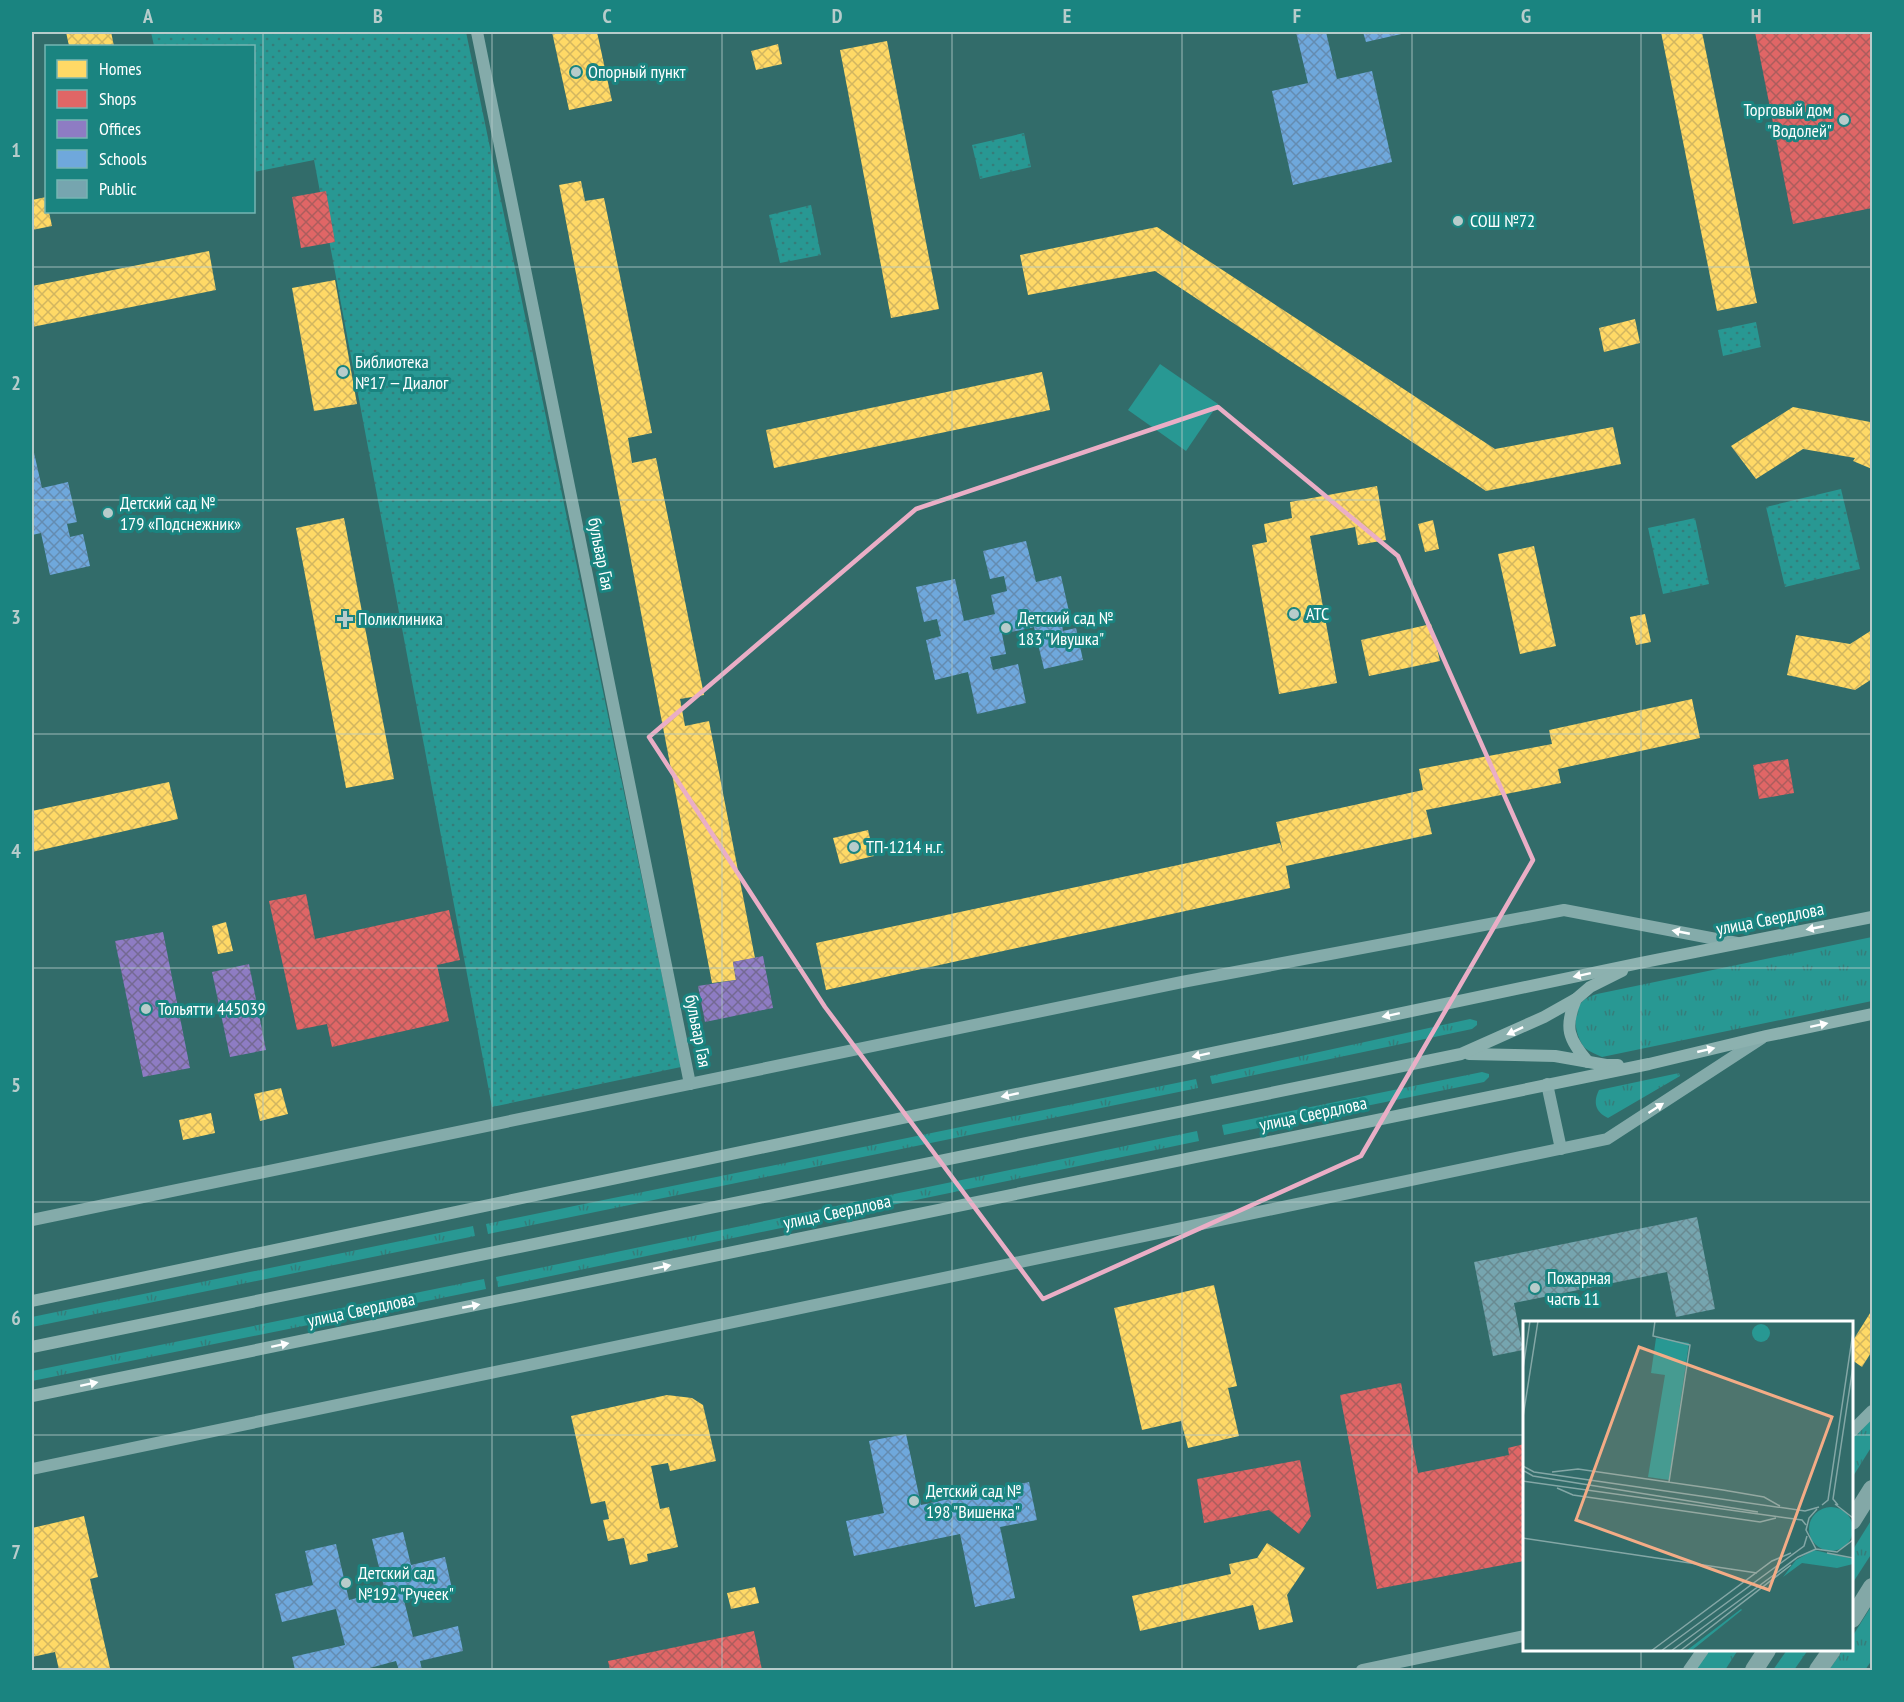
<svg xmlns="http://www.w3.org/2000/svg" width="1904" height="1702" font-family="'PT Sans Narrow',sans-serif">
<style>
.grass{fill:url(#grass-tufts)}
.park{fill:url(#park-dots)}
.pitch{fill:#289893}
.homes{fill:url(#homes-cross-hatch)}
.shops{fill:url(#shops-cross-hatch)}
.offices{fill:url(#offices-cross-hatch)}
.schools{fill:url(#schools-cross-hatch)}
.public{fill:url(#public-cross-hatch)}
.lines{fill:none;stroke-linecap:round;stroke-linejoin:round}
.minor{stroke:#84abaa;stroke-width:12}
.secondary{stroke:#8cb1af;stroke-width:12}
.primary{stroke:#83a8a7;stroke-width:18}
.oneway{fill:#fff}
.marked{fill:none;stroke:#eaaec6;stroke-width:4.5;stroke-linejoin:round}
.grid{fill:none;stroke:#b7cccb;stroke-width:1.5;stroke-opacity:0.55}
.poi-dot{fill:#b7cccb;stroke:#1a8480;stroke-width:2}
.labels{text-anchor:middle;stroke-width:6;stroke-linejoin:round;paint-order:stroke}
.poi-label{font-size:18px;fill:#fff;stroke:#1a8480;text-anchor:start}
.street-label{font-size:18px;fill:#fff;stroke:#1a8480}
.inset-road{fill:none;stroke:#84a7a6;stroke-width:1.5}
.view{fill:#f4ac86;fill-opacity:0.15;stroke:#f4ac86;stroke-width:3}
.inset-edge{fill:none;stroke:#fff;stroke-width:3}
.neatline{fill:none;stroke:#b7cccb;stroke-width:2}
.grid-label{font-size:20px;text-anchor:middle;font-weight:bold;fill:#b7cccb}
</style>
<defs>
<pattern id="grass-tufts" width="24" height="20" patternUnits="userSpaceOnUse" patternTransform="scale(1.5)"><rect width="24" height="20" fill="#289893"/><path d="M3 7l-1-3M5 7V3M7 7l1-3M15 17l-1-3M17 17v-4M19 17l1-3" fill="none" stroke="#357d7a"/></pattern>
<pattern id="park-dots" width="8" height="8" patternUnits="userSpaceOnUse" patternTransform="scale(1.5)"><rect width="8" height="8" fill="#289893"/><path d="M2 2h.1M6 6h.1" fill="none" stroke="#357d7a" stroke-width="1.8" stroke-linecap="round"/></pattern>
<pattern id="homes-cross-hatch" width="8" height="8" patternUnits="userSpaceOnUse" patternTransform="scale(1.5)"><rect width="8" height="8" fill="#ffd966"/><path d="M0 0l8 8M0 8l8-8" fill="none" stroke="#d2b660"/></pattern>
<pattern id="shops-cross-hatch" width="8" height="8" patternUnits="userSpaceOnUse" patternTransform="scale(1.5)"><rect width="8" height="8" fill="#e06666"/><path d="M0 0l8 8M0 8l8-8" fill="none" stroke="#ac5d5d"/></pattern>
<pattern id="offices-cross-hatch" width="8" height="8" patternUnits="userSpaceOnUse" patternTransform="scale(1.5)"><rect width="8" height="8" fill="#8e7cc3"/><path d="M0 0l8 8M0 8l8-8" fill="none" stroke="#746993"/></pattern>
<pattern id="schools-cross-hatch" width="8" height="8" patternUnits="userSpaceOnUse" patternTransform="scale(1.5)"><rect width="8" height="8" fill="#6fa8dc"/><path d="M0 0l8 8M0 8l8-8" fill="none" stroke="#648cb1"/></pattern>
<pattern id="public-cross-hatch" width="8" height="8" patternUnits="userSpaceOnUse" patternTransform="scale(1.5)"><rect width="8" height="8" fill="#76a5af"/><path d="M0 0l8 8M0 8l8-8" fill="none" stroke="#698a91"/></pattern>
</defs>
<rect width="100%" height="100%" fill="#326c6a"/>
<g class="grass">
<path d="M1872 937V1001L1602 1057C1596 1054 1590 1052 1585 1048 1576 1038 1571 1015 1581 1003 1585 998 1591 996 1597 994Z"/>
<path d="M1470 1019 1477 1021V1025L1472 1029 1212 1084 1210 1076Z"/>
<path d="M1482 1072 1489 1074V1077L1484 1082 1224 1135 1222 1125Z"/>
<path d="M1679 1073 1680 1076 1608 1118C1595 1112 1593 1102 1599 1090Z"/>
<path d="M1196 1079 1198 1088 488 1234 486 1224Z"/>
<path d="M1197 1131 1199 1141 498 1287 496 1277Z"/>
<path d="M473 1226 475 1236 32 1327V1317Z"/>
<path d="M484 1279 486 1289 32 1381V1371Z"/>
<path d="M1872 1416V1446L1852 1478V1437Z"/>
<path d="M1872 1519V1553L1852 1584V1551Z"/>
<path d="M1872 1605V1660L1865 1670H1829L1843 1650H1852V1637Z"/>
<path d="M1707 1650H1738L1725 1670H1693Z"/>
<path d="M1787 1650H1808L1794 1670H1773Z"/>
</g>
<g class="park">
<path d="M151 32H466L681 1067 492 1107 314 160 254 172V46H154Z"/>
<path d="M1024 133 1031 167 980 179 972 145Z"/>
<path d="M811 205 821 255 780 263 769 215Z"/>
<path d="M1756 322 1761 347 1723 356 1718 330Z"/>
<path d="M1841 489 1860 569 1785 587 1766 507Z"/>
<path d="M1695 518 1709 584 1663 594 1648 528Z"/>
</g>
<path class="pitch" d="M1160 364 1218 404 1186 451 1128 410Z"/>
<g class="homes">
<path d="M66 32H111L114 46H69Z"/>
<path d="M552 32H597L612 101 569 110Z"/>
<path d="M1661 32H1702L1757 303 1717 311Z"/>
<path d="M887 41 939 309 891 318 840 50Z"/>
<path d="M778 44 782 64 756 70 751 51Z"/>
<path d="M581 181 585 201 604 198 652 433 628 438 632 463 656 458 704 695 680 699 685 726 709 721 755 958 733 962 736 980 712 983 559 185Z"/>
<path d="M46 197V212H49L52 226 32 230V200Z"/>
<path d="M1157 227 1495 449 1613 427 1621 464 1486 491 1155 271 1028 295 1020 255Z"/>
<path d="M209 251 216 290 32 327V286Z"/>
<path d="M335 280 357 404 314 411 292 288Z"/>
<path d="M1635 319 1640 343 1604 352 1599 328Z"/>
<path d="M1042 372 1050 410 774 468 766 430Z"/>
<path d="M1793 407 1870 422 1872 417V469L1853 461 1855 458 1803 449 1756 479 1731 446Z"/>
<path d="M1377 486 1386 540 1358 545 1355 527 1310 536 1337 683 1279 694 1252 545 1267 542 1264 524 1292 518 1290 502Z"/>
<path d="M344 518 394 779 346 788 296 528Z"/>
<path d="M1433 520 1439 549 1425 552 1418 524Z"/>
<path d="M1534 546 1556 646 1520 654 1498 554Z"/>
<path d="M1645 614 1651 642 1636 645 1630 617Z"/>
<path d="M1431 624 1440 661 1369 676 1361 640Z"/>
<path d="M1872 630V679L1855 690 1787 675 1796 635 1850 644Z"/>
<path d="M1692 699 1700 738 1558 769 1561 783 1426 810 1432 834 1286 866 1290 888 826 990 816 943 1280 843 1283 852 1276 822 1423 790 1419 769 1552 744 1549 730Z"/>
<path d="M169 782 178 819 32 852V811Z"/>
<path d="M868 830 874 856 840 864 833 838Z"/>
<path d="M226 922 233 951 218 954 212 926Z"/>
<path d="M281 1088 288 1114 260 1121 254 1094Z"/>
<path d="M211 1113 215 1133 183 1140 179 1120Z"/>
<path d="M1214 1285 1237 1386 1228 1388 1239 1436 1188 1448 1181 1421 1142 1430 1114 1308Z"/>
<path d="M1872 1310V1351L1862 1367 1852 1360V1342Z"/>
<path d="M667 1395 692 1398 703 1405 716 1461 670 1471 668 1463 651 1466 660 1509 669 1507 678 1547 647 1554 648 1561 630 1565 624 1538 608 1541 603 1520 609 1519 605 1501 591 1504 571 1416Z"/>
<path d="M84 1516 98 1577 90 1579 110 1668 97 1670H59L55 1652 32 1657V1528Z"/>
<path d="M1267 1543 1305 1568 1287 1595 1293 1622 1259 1630 1253 1605 1140 1631 1132 1596 1231 1574 1229 1564 1257 1558Z"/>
<path d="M755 1587 759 1603 731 1609 727 1593Z"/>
</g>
<g class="shops">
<path d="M1755 32H1872V208L1793 224Z"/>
<path d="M326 191 335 242 301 248 292 197Z"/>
<path d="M1788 759 1794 793 1759 799 1753 765Z"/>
<path d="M306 894 315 939 449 910 460 960 437 965 449 1021 332 1047 327 1024 297 1030 269 901Z"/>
<path d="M1401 1383 1418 1473 1509 1455 1508 1448 1524 1444V1561L1377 1589 1340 1395Z"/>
<path d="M1300 1460 1311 1516 1299 1534 1269 1510 1204 1523 1197 1479Z"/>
<path d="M754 1631 762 1670H610L608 1661Z"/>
</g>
<g class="offices">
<path d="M163 932 190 1068 143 1077 115 941Z"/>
<path d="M763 956 773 1008 705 1022 698 986 736 980 733 962Z"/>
<path d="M249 964 266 1050 230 1057 212 972Z"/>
</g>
<g class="schools">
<path d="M1296 32H1326L1337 79 1372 71 1392 162 1293 185 1272 91 1308 83Z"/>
<path d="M1363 32H1410L1366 42Z"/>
<path d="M32 444 42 488 68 482 77 522 67 524 70 537 83 534 90 566 50 575 41 533 32 535Z"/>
<path d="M1026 541 1036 582 1061 576 1070 616 1061 618 1063 631 1076 628 1083 660 1044 669 1034 627 1002 634 1006 654 990 657 993 670 1018 664 1026 703 977 714 968 672 935 680 926 640 941 636 937 619 924 622 916 587 955 579 964 621 995 614 991 595 1007 591 1004 576 990 579 983 551Z"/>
<path d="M906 1434 921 1505 1029 1482 1037 1520 1000 1527 1015 1598 975 1607 960 1534 854 1556 846 1521 884 1513 869 1441Z"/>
<path d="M403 1532 411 1565 445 1557 452 1589 404 1600 413 1637 458 1626 463 1651 420 1661 422 1670H399L396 1661 362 1670H295L292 1657 345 1645 336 1609 282 1622 275 1594 313 1585 305 1551 336 1544 349 1600 385 1591 372 1539Z"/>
</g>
<path class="public" d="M1697 1217 1715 1309 1676 1317 1667 1272 1514 1303 1523 1350 1493 1356 1474 1262Z"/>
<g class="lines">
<g class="minor">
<path d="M477 32 690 1084"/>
<path d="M1547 1084 1561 1149"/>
<path d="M32 1220 1182 982 1564 910 1737 943"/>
<path d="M1852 1431 1872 1411"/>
<path d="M32 1469 1607 1139 1762 1038"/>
<path d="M1362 1670 1524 1636"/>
<path d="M1689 1670 1703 1650"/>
</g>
<g class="secondary">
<path d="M1576 999C1564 1027 1568 1039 1588 1062"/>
<path d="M1469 1054 1555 1056 1606 1065H1618"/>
<path d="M32 1301 1640 963 1872 917"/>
<path d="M32 1347 1461 1054 1544 1017 1576 999 1590 987 1622 971"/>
<path d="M32 1396 1649 1064 1766 1036 1872 1014"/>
</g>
<g class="primary">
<path d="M1852 1521 1872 1489"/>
<path d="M1852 1619 1872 1587"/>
<path d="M1754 1670 1767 1650"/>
<path d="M1818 1670 1832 1650"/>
</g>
</g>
<defs><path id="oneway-solid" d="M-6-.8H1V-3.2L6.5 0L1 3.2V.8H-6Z" transform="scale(1.5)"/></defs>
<g class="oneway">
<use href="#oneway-solid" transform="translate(1815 928) rotate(169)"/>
<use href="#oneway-solid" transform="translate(1681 932) rotate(-169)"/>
<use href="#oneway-solid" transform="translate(1582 975) rotate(168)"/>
<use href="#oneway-solid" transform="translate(1391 1015) rotate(168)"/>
<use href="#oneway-solid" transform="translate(1819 1025) rotate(-12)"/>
<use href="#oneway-solid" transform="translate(1515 1031) rotate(155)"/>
<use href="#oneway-solid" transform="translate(1706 1050) rotate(-13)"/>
<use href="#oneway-solid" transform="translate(1201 1055) rotate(168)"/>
<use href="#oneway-solid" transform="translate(1010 1095) rotate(168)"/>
<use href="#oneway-solid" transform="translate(1656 1108) rotate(-33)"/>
<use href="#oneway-solid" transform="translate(662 1267) rotate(-12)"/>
<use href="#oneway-solid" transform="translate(471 1306) rotate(-11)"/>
<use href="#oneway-solid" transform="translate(280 1345) rotate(-12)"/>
<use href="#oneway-solid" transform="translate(89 1384) rotate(-12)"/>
</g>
<path class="marked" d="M1218 407 1398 556 1533 860 1361 1156 1043 1299 825 1007 649 737 916 509Z"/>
<path class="grid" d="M263 32V1670M492 32V1670M722 32V1670M952 32V1670M1182 32V1670M1412 32V1670M1641 32V1322M32 267H1872M32 500H1872M32 734H1872M32 968H1872M32 1202H1872M32 1435H1524M1852 1435H1872M1641 1650V1670"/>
<g class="poi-dot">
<circle cx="576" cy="72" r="6"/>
<circle cx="1844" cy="120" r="6"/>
<circle cx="1458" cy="221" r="6"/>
<circle cx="343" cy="372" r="6"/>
<circle cx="108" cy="513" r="6"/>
<circle cx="1294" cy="614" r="6"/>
<path d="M342 610h6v6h6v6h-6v6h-6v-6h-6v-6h6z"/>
<circle cx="1006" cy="628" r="6"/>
<circle cx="854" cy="847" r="6"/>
<circle cx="146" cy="1009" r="6"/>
<circle cx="1535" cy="1288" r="6"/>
<circle cx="914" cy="1501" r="6"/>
<circle cx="346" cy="1583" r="6"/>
</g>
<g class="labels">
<g class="poi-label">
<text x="588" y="78">Опорный пункт</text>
<text x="1832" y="116" text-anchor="end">Торговый дом<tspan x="1832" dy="21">"Водолей"</tspan></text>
<text x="1470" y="227">СОШ №72</text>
<text x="355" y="368">Библиотека<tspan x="355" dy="21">№17 — Диалог</tspan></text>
<text x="120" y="509">Детский сад №<tspan x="120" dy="21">179 «Подснежник»</tspan></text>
<text x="1306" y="620">АТС</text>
<text x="1018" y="624">Детский сад №<tspan x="1018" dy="21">183 "Ивушка"</tspan></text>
<text x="358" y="625">Поликлиника</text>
<text x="866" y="853">ТП-1214 н.г.</text>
<text x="158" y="1015">Тольятти 445039</text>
<text x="1547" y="1284">Пожарная<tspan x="1547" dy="21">часть 11</tspan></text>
<text x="926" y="1497">Детский сад №<tspan x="926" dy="21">198 "Вишенка"</tspan></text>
<text x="358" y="1579">Детский сад<tspan x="358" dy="21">№192 "Ручеек"</tspan></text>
</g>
<g class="street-label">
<text transform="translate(601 554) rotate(79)" y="6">бульвар Гая</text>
<text transform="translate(1770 919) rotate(-11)" y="6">улица Свердлова</text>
<text transform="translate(698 1031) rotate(79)" y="6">бульвар Гая</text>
<text transform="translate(1313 1114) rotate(-12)" y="6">улица Свердлова</text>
<text transform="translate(837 1212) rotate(-12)" y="6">улица Свердлова</text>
<text transform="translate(361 1310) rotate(-12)" y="6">улица Свердлова</text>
</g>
</g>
<g transform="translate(1523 1321)">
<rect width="330" height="330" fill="#326c6a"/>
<path d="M286 208a22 22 0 1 1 44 0a22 22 0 1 1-44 0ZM291 229 330 238V243L314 247 279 242 260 256 273 239ZM219 289 168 330H163L218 288Z" fill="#289893"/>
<path d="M133 17 166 22 146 159 125 156 142 54 128 52Z" fill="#289893"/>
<path d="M229 12a9 9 0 1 1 18 0a9 9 0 1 1-18 0Z" fill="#289893"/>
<path class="inset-road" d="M132 0 130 15 167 24 146 161M0 48 7 0M0 96 15 0M0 145 11 151 282 190 296 186M1 150 10 155 235 191M29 151 55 148 200 169 241 176 257 185M0 160 279 199 283 204M34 167 50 174 237 201 253 197M312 183 330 197M299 184 305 179 330 11M315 184 310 178 330 45M294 188 286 197 283 209 293 228 314 231 330 219M0 217 234 252M304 232 330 237M128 330 249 240 268 232M138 330 281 225 284 215M148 330 275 236 293 228M157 330 268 244"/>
<path class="view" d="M116 26 309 96 246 269 53 199Z"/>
<rect width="330" height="330" class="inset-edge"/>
</g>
<rect width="1904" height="1702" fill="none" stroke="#1a8480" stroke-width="66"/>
<rect x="45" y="45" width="210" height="168" fill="#1a8480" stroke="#76b5b3" stroke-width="1.5"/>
<rect x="57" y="60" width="30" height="18" fill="#ffd966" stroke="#76b5b3" stroke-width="1.5"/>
<text x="99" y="75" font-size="18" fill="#ffffff">Homes</text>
<rect x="57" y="90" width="30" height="18" fill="#e06666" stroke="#76b5b3" stroke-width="1.5"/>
<text x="99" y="105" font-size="18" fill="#ffffff">Shops</text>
<rect x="57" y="120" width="30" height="18" fill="#8e7cc3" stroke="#76b5b3" stroke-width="1.5"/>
<text x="99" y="135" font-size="18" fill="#ffffff">Offices</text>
<rect x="57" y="150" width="30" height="18" fill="#6fa8dc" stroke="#76b5b3" stroke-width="1.5"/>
<text x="99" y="165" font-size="18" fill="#ffffff">Schools</text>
<rect x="57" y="180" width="30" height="18" fill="#76a5af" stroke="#76b5b3" stroke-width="1.5"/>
<text x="99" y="195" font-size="18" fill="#ffffff">Public</text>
<rect x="33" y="33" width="1838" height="1636" class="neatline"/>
<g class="grid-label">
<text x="148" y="23">A</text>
<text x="378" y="23">B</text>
<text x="607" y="23">C</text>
<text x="837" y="23">D</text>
<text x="1067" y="23">E</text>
<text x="1297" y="23">F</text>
<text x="1526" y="23">G</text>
<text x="1756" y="23">H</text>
<text x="16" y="157">1</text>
<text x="16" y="390">2</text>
<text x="16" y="624">3</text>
<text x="16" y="858">4</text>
<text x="16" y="1092">5</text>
<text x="16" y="1325">6</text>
<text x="16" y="1559">7</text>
</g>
</svg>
